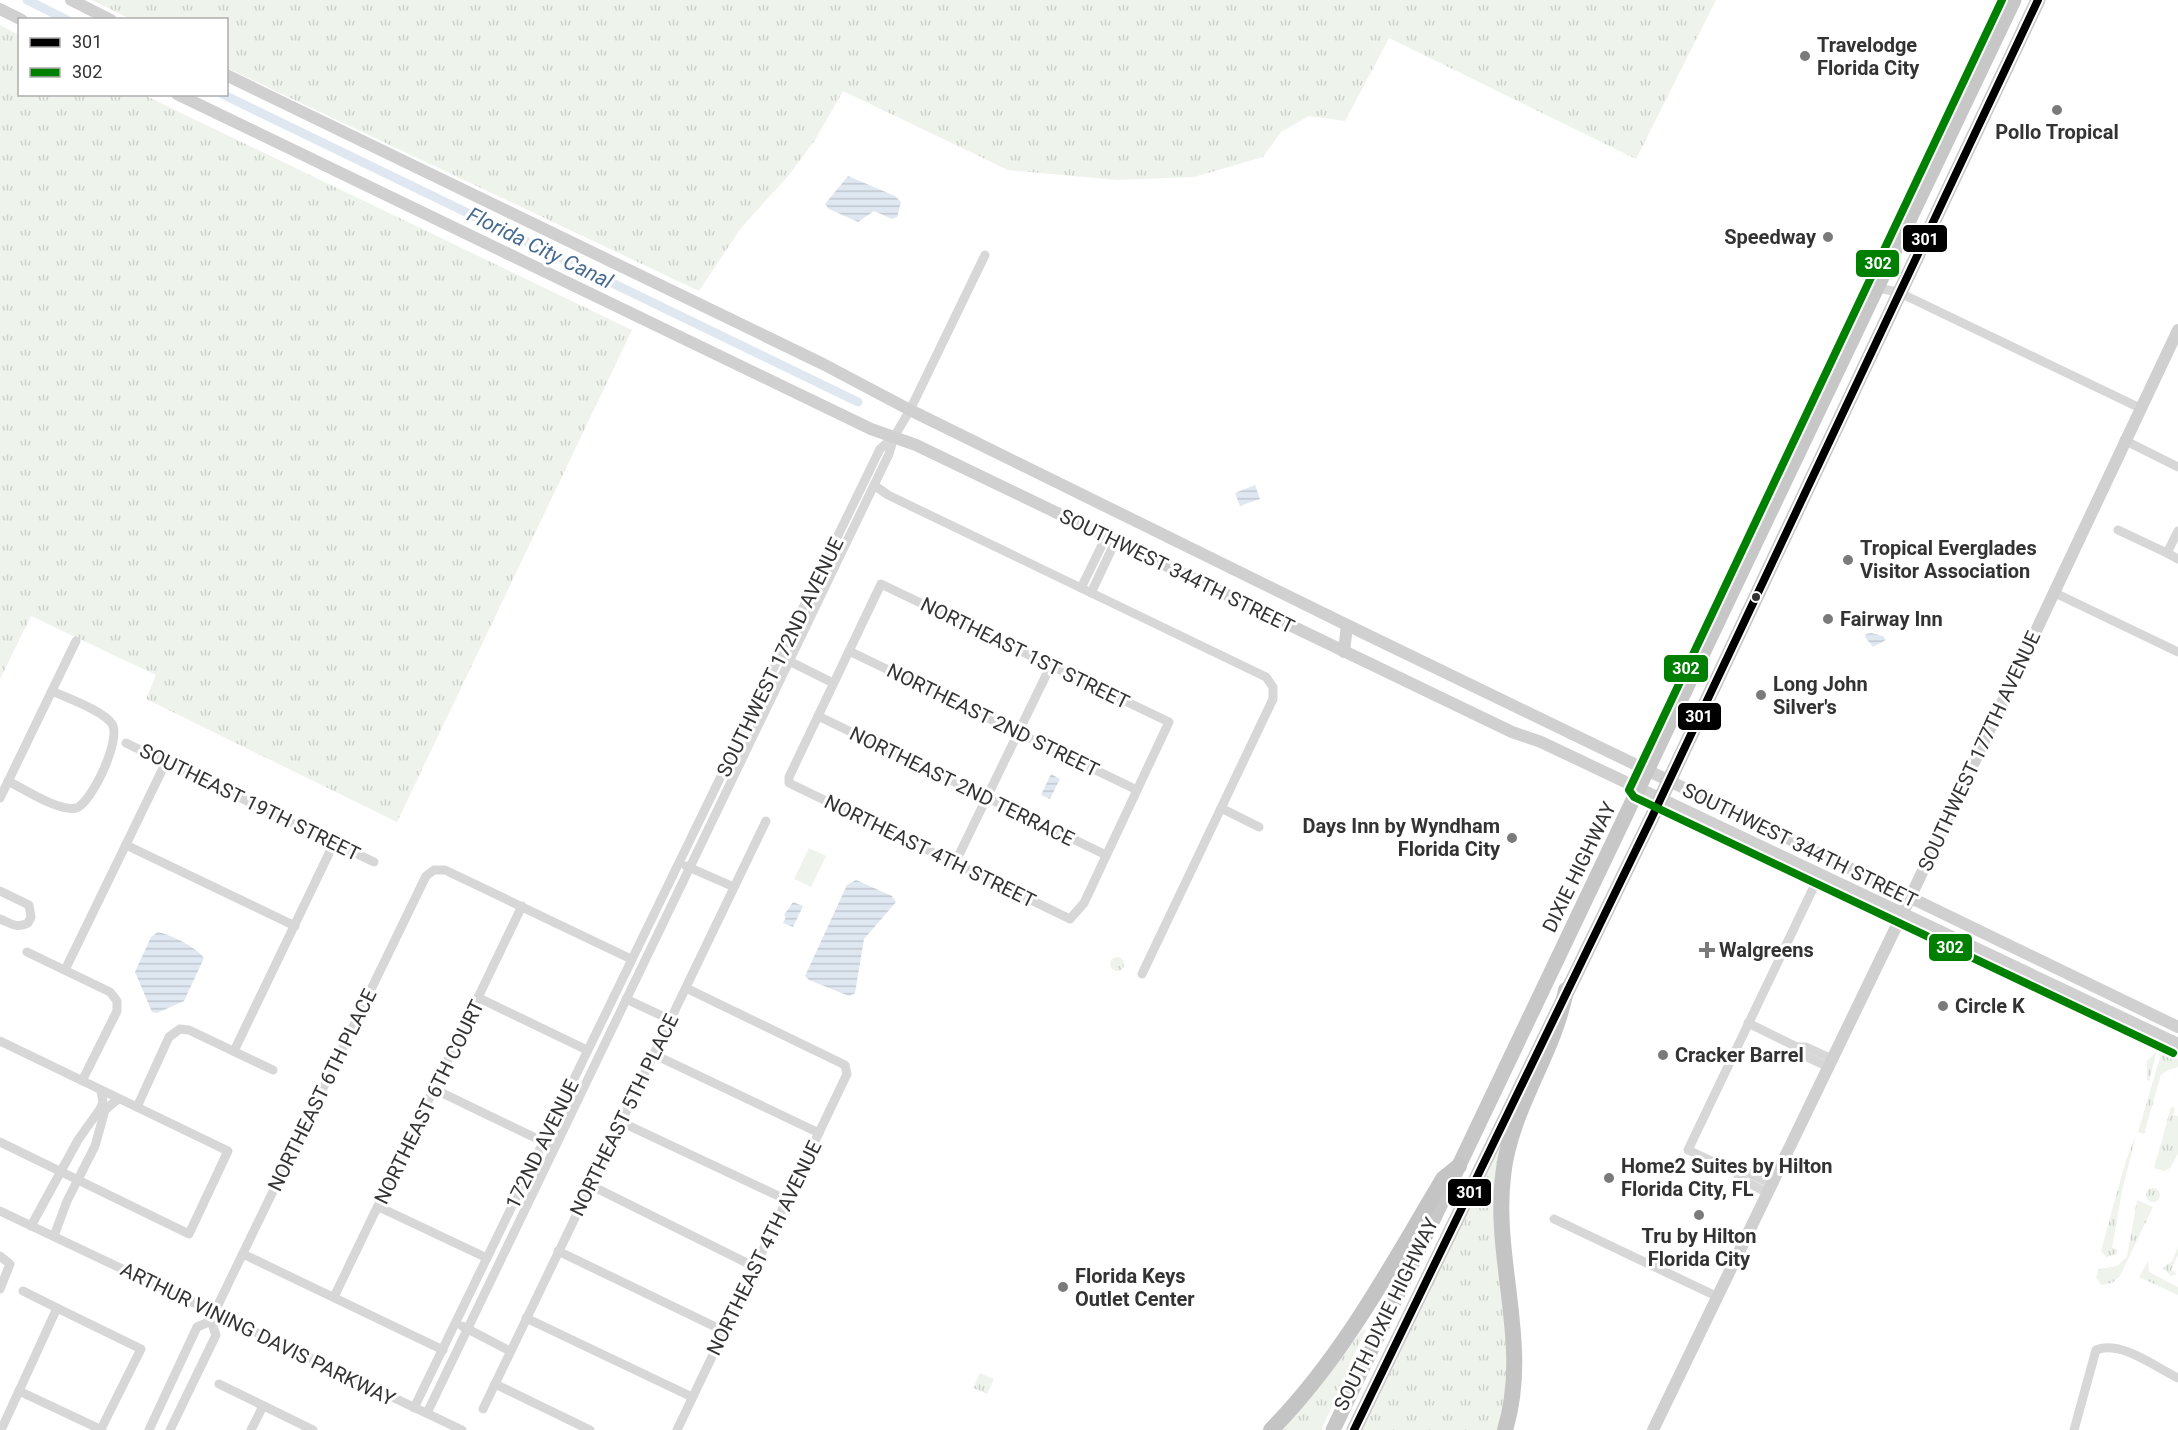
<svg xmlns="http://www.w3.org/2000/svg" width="2178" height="1430" font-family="Roboto,sans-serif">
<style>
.grass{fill:url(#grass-tufts)}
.garden{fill:#eef3ec}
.water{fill:url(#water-rules)}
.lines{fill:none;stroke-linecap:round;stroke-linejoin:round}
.canal{stroke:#dfe7f1;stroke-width:9}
.minor{stroke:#d7d7d7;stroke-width:9}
.secondary{stroke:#d0d0d0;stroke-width:12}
.trunk{stroke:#c7c7c7;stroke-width:15}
.motorway{stroke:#c4c4c4;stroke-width:16}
.bus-1-casing{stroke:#fff;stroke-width:12}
.bus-2-casing{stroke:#fff;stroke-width:12}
.bus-1{stroke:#000;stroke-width:8}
.bus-2{stroke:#008000;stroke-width:8}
.poi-dot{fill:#7a7a7a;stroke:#fff;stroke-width:2}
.bus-dot{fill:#333;stroke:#fff;stroke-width:2}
.labels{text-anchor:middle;stroke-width:6;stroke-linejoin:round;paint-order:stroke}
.poi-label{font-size:20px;font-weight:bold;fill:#333;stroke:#fff;text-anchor:start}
.street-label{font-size:20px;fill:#333;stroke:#fff}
.water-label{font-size:21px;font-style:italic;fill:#466990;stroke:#fff}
.line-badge{stroke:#fff;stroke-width:2}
.badge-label{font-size:16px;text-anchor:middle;font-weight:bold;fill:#fff}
</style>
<defs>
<pattern id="grass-tufts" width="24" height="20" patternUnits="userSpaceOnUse" patternTransform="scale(1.5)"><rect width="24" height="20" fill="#eef3ec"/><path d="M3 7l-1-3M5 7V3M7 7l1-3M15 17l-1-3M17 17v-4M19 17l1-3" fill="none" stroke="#cdd1cb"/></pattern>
<pattern id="water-rules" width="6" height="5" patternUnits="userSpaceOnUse" patternTransform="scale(1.5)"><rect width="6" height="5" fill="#dfe7f1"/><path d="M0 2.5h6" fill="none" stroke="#c0c7cf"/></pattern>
</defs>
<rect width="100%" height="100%" fill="#fff"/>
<g class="grass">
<path d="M92 0H1716L1636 159 1389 38 1345 121 1309 116 1281 132 1263 157 1194 177 1117 180 1008 170 843 91 815 140 789 175 741 228 699 291 227 68 226 20 130 19Z"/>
<path d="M0 25 19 35 20 94 144 95 632 330 397 822 146 699 156 675 31 616 0 679Z"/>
<circle cx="1117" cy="964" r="7"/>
<path d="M2157 1051 2149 1081 2147 1080V1061Z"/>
<path d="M2162 1051 2178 1059V1067L2168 1070 2161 1075 2144 1134 2138 1132Z"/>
<path d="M2171 1107 2175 1108 2173 1115 2178 1116V1154L2170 1168 2164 1171 2154 1168Z"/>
<path d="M2136 1136 2122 1191 2112 1248 2118 1250 2116 1254 2106 1257 2101 1251 2126 1160Z"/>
<path d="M1498 1144 1503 1147 1511 1361 1500 1430H1362Z"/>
<circle cx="2153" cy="1195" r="7"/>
<path d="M2137 1200 2153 1207 2120 1276 2112 1283 2101 1285 2096 1277 2099 1269 2117 1266 2127 1257Z"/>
<path d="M2178 1247V1255L2171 1270 2177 1274 2171 1276 2163 1268 2172 1261Z"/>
<path d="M2148 1261 2149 1272 2178 1287V1295L2139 1277Z"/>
<path d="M1363 1329 1366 1330 1349 1365 1351 1367 1321 1430H1281L1312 1396Z"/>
<path d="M980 1373 994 1379 987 1394 973 1388Z"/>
</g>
<path class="garden" d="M809 848 826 856 811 887 794 879Z"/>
<g class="water">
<path d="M848 176 895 196 901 202 897 217 892 219 874 211 858 222 829 209 825 204Z"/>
<path d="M1255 485 1260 499 1240 506 1235 493Z"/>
<path d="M1871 633 1883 636 1886 640 1873 647 1865 637 1866 634Z"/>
<path d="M1051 774 1060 779 1050 799 1041 795Z"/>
<path d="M856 880 892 896 896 902 864 939 855 993 849 996 809 980 805 976 847 885Z"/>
<path d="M793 902 803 906 793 927 783 923 786 917 784 915Z"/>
<path d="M158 932C172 935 194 946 204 958L184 1001 157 1013 152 1012 135 972 151 937Z"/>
</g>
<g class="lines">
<g class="canal">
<path d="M27 0 67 20"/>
<path d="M222 94 858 402"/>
</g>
<g class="minor">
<path d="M1878 288 1898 292 2140 408"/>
<path d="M2124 440 2178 467"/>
<path d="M874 485 888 495 1266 677 1273 687V699L1142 974"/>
<path d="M2118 530 2167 553"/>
<path d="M2178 531 2167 553 2178 559"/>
<path d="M881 584 1169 722 1084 903 1070 919 789 783V777Z"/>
<path d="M1081 588 1106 537"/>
<path d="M2053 592 2178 652"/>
<path d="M1091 593 1115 542"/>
<path d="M849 651 1137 790"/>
<path d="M785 659 833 683"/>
<path d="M818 716 1106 855"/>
<path d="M126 743 374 862"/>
<path d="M8 781C24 789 59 812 76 808 91 804 122 739 112 724 104 711 67 698 52 691"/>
<path d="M0 798 76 641"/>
<path d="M1221 808 1259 827"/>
<path d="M126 845 295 926"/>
<path d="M955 863 1051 665"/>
<path d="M686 866 734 887"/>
<path d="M0 891 29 905 31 917 28 923C17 929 10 923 0 919"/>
<path d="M27 952 110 992 117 1001V1011L82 1081"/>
<path d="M65 970 166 762"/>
<path d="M479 998 587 1050"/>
<path d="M626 999 671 1020"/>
<path d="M1748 1023 1797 1047 1805 1056 1826 1066"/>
<path d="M0 1041 228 1151 189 1234 0 1142"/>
<path d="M1797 1047H1806L1830 1058"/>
<path d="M234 1051 334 843"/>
<path d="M655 1055 819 1133"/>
<path d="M436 1090 548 1144"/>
<path d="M137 1107 169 1037 180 1029 189 1030 273 1070"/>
<path d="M621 1122 787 1200"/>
<path d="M1737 1173 1739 1178 1766 1192"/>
<path d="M1771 1184 1747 1172 1737 1173 1688 1150 1819 876"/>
<path d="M590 1185 755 1267"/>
<path d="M379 1207 487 1258"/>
<path d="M0 1211 462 1430"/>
<path d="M1554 1219 1716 1296"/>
<path d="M31 1226 78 1140 100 1109 103 1102 101 1091"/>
<path d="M54 1236 67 1201 95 1146 105 1110 118 1099"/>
<path d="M558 1251 724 1331"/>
<path d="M243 1254 443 1350"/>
<path d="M0 1256 10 1264 0 1289"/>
<path d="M23 1291 57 1308"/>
<path d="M334 1297 522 906"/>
<path d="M526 1318 692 1397"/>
<path d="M462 1326 510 1351"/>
<path d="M219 1384 313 1430"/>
<path d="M495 1384 590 1430"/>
<path d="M19 1391 57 1308 141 1349 101 1429"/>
<path d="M414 1408 880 449 894 437 910 410 985 255"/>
<path d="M483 1409 766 821"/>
<path d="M427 1413 889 454 894 437"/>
<path d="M1 1430 19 1391 102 1430"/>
<path d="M149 1430 197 1327 211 1321"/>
<path d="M170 1430 216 1335 211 1321 214 1313 426 876 434 870H445L631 959"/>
<path d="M251 1430 263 1406"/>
<path d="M677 1430 847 1074 845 1065 686 988"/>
<path d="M2074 1430 2096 1350C2121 1340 2155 1367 2178 1378"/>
</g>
<g class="secondary">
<path d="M71 0 111 20"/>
<path d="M0 9 22 20"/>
<path d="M226 75 823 364 910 410 1347 625 2178 1027"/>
<path d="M177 94 871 429 916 445 1512 732 1541 742 1617 778 2178 1044"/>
<path d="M1344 652 1347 625"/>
<path d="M1653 1430 1910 898 2178 330"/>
</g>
<g class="trunk">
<path d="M1333 1430 2014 0"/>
<path d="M1354 1430 1652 817 2038 0"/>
</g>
<g class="motorway">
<path d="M1271 1430C1343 1357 1391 1266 1443 1179L1459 1166"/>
<path d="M1505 1430C1531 1345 1493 1261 1503 1176 1510 1109 1554 1055 1566 990"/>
</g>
<g class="bus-1-casing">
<path id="bus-1" d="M1354 1430 1652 817 2038 0"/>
</g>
<g class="bus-2-casing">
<path id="bus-2" d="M2002 0 1629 790 1634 797 2173 1053"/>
</g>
<use href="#bus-1" class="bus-1"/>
<use href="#bus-2" class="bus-2"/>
</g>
<g class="poi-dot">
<circle cx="1805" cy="56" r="6"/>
<circle cx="2057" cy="110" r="6"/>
<circle cx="1828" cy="237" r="6"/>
<circle cx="1848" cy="560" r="6"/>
<circle cx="1828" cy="619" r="6"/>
<circle cx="1761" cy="695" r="6"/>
<circle cx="1512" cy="838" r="6"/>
<path d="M1704 941h6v6h6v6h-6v6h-6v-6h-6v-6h6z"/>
<circle cx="1943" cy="1006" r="6"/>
<circle cx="1663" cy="1055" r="6"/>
<circle cx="1609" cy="1178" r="6"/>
<circle cx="1699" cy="1215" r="6"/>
<circle cx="1063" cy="1287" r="6"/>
</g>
<circle class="bus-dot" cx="1756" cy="597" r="5"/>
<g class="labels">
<g class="poi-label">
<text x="1817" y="52">Travelodge<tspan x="1817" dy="23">Florida City</tspan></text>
<text x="2057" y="139" text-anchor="middle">Pollo Tropical</text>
<text x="1816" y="244" text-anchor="end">Speedway</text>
<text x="1860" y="555">Tropical Everglades<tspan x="1860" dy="23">Visitor Association</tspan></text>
<text x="1840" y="626">Fairway Inn</text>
<text x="1773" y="691">Long John<tspan x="1773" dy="23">Silver's</tspan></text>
<text x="1500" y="833" text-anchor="end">Days Inn by Wyndham<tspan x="1500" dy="23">Florida City</tspan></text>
<text x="1719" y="957">Walgreens</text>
<text x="1955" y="1013">Circle K</text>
<text x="1675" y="1062">Cracker Barrel</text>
<text x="1621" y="1173">Home2 Suites by Hilton<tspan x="1621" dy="23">Florida City, FL</tspan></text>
<text x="1699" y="1243" text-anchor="middle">Tru by Hilton<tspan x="1699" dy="23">Florida City</tspan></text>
<text x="1075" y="1283">Florida Keys<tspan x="1075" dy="23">Outlet Center</tspan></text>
</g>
<g class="street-label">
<text transform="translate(1177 571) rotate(26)" y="7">SOUTHWEST 344TH STREET</text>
<text transform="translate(1025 653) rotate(26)" y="7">NORTHEAST 1ST STREET</text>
<text transform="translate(780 657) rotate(-64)" y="7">SOUTHWEST 172ND AVENUE</text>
<text transform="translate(993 720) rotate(26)" y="7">NORTHEAST 2ND STREET</text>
<text transform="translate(1979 751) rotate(-65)" y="7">SOUTHWEST 177TH AVENUE</text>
<text transform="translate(962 786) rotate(26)" y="7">NORTHEAST 2ND TERRACE</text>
<text transform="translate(250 802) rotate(26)" y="7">SOUTHEAST 19TH STREET</text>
<text transform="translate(1800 845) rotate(26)" y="7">SOUTHWEST 344TH STREET</text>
<text transform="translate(930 851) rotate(26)" y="7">NORTHEAST 4TH STREET</text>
<text transform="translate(1579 867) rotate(-64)" y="7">DIXIE HIGHWAY</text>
<text transform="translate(322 1090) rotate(-64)" y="7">NORTHEAST 6TH PLACE</text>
<text transform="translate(429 1102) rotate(-64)" y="7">NORTHEAST 6TH COURT</text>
<text transform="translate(624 1115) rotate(-64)" y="7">NORTHEAST 5TH PLACE</text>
<text transform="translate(542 1144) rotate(-64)" y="7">172ND AVENUE</text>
<text transform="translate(764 1248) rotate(-64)" y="7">NORTHEAST 4TH AVENUE</text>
<text transform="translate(1386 1314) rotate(-64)" y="7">SOUTH DIXIE HIGHWAY</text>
<text transform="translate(258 1334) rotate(26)" y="7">ARTHUR VINING DAVIS PARKWAY</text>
</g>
<g class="water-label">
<text transform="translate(540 248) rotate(26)" y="7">Florida City Canal</text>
</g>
</g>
<g class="line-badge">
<rect x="1902" y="224" width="46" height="29" rx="6" fill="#000"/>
<rect x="1855" y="249" width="45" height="29" rx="6" fill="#008000"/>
<rect x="1663" y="654" width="46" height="29" rx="6" fill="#008000"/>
<rect x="1677" y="702" width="45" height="29" rx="6" fill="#000"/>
<rect x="1928" y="933" width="45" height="29" rx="6" fill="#008000"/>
<rect x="1447" y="1178" width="45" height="29" rx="6" fill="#000"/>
</g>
<g class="badge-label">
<text x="1925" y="245">301</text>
<text x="1878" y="269">302</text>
<text x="1686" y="674">302</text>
<text x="1699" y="722">301</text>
<text x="1950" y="953">302</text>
<text x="1470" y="1198">301</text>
</g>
<rect x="18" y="18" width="210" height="78" fill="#ffffff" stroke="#adadad" stroke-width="1.5"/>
<rect x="30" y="38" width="30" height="9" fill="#000000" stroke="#adadad" stroke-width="1.5"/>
<text x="72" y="48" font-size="18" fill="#333333">301</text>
<rect x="30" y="68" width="30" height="9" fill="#008000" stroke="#adadad" stroke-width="1.5"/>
<text x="72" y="78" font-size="18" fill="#333333">302</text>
</svg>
